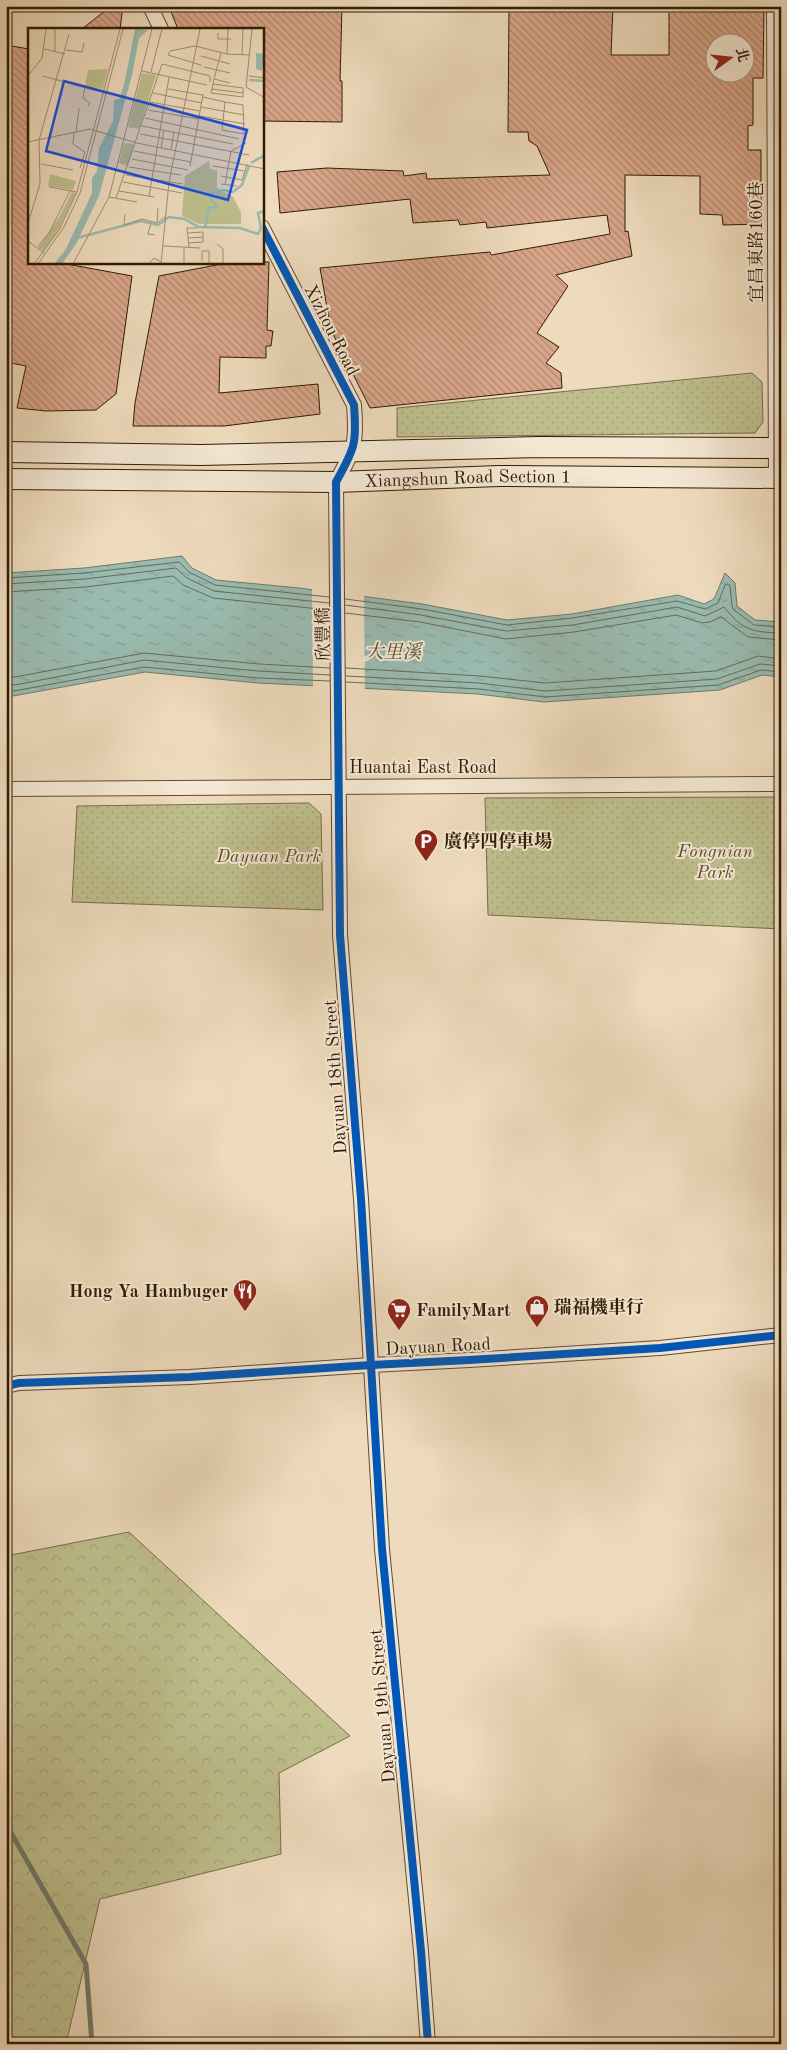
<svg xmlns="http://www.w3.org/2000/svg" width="787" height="2050" font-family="'Old Standard TT','Noto Serif TC',serif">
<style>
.forest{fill:url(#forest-crowns);stroke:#786c48}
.park{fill:url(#park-dots);stroke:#786c48}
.water{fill:url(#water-ripples);stroke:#6f7b6a}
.pier{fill:#eedbbd}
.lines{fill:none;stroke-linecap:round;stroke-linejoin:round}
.shore{stroke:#656b59;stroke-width:1}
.stream{stroke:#6f7b6a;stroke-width:5}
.building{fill:url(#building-back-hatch);stroke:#311b02;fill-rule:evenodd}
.street-casing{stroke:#604b31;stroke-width:16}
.secondary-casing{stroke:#311b02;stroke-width:22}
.street{stroke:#f4e8d4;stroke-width:14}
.secondary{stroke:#f4e8d4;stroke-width:20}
.cycleway-casing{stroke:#f4e8d4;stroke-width:11}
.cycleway{stroke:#0057b8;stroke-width:8}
.labels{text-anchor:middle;stroke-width:4;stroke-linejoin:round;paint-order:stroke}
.street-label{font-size:18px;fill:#311b02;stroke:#f4e8d4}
.poi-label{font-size:18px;font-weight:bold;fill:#311b02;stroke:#f4e8d4;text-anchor:start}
.park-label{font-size:18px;font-style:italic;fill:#5b4c2c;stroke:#f4e8d4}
.water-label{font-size:19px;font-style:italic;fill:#504b36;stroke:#f4e8d4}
.inset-river{fill:none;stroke:#99bbb0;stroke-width:2.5}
.inset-road{fill:none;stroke:#a28e72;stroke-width:1}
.view{fill:#1d4ed8;fill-opacity:0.15;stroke:#1d4ed8;stroke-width:2.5}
.inset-edge{fill:none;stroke:#311b02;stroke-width:2.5}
</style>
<defs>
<pattern id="forest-crowns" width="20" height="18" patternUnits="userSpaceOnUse" patternTransform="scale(1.25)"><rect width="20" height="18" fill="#bebe8d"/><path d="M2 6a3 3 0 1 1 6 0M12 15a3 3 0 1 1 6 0" fill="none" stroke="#a4a378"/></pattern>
<pattern id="park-dots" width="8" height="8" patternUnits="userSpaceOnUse" patternTransform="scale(1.25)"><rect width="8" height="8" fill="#bebe8d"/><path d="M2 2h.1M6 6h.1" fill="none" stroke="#a4a378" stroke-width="1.8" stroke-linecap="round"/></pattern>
<pattern id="water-ripples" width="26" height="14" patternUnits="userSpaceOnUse" patternTransform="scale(1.25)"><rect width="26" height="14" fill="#99bbb0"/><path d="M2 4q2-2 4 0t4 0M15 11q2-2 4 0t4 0" fill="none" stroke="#84a096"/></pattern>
<pattern id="building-back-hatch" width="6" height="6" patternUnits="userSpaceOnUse" patternTransform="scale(1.25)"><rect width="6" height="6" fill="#d9a68a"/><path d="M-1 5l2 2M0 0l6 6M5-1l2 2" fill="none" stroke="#b1866f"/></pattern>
</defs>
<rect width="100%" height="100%" fill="#eedbbd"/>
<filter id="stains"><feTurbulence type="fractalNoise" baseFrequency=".004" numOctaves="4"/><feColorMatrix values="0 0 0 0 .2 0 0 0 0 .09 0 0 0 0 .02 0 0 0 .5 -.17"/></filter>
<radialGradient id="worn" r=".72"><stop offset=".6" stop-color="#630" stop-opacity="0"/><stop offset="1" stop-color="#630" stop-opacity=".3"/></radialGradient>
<path class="forest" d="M129 1532 350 1736 279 1773 281 1854 100 1899 66 2044H6V1556Z"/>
<g class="park">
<path d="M752 373 762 382 763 422 755 433 397 437V408Z"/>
<path d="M781 797V929L488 915 485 798Z"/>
<path d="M309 803 321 814 323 910 72 902 77 806Z"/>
</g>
<path class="water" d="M182 556 192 568 216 580 299 588 422 604 507 620 572 614 678 595 704 604 714 599 725 573 735 583 737 606 755 620 781 622V677L762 675 720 690 544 702 478 694 258 683 145 672 13 696 6 694V573L84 568Z"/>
<path class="pier" d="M312 587 364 594 365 691 313 688Z"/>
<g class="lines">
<g class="shore">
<path d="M6 578 84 573 179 562 189 572 215 585 329 597"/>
<path d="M6 584 85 579 176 568 187 578 214 591 329 603"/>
<path d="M6 592 86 587 173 576 183 585 213 598 329 610"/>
<path d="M345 599 422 609 507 625 572 618 677 601 705 609 718 603 725 585 728 584 730 586 732 606 734 610 754 625 781 627"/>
<path d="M345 605 421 615 506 631 573 625 677 607 705 616 724 607C743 630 750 632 781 633"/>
<path d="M345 613 420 622 506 639 574 632 676 615 702 623 710 622 721 617 748 637 781 640"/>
<path d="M346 668 480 676 545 683 716 671 758 656 781 659"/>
<path d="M6 676 15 677 144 653 259 664 330 668"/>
<path d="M346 676 479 683 545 691 717 679 760 664 781 666"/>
<path d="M346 682 479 689 545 697 718 685 761 670 781 672"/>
<path d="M6 683 15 685 144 660 258 671 330 675"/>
<path d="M6 690 14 691 144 667 258 678 330 681"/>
</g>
<path class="stream" d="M6 1824 86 1964 92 2044"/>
</g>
<g class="building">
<path d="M111 6H123L120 29H82Z"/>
<path d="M268 6H342L340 81H342V122L262 121V29H178L170 9H268Z"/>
<path d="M509 6H613L611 55H669V6H764L763 78H753V125L748 126V150H761V224L723 225 722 215 700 214V176L625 175V232L628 231 632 256 556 275 568 286 537 333 559 347 546 363 561 373 562 388 370 408 331 330 320 268 490 252 491 255 610 234 607 215 487 228 486 222 460 225 458 220 413 223 410 199 280 213 277 172 327 168 403 171 404 176 426 173 427 179 550 175 537 146 529 141 528 132H508ZM714 42H744V72H714Z"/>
<path d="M6 45 29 49V262H56L132 276 116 394 96 410 46 411 17 408 26 366 6 362Z"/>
<path d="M232 262H269L267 330 273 331 271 346H266V358L220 357 219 393 318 384 320 414 224 426H133L135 403 159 276Z"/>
</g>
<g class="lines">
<g class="street-casing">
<g id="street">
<path d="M150 6 161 29"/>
<path d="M774 6 776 478"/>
<path d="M262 227 354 405C357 443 355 448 336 482L340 935 361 1199 382 1549 421 1951 428 2044"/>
<path d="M6 789 781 784"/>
<path d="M6 1386 19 1383 190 1377 371 1365 469 1360 660 1348 781 1335"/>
</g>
</g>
<g class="secondary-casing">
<g id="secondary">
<path d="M6 452 201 455 541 447 781 448"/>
<path id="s1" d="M6 479 336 482 499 476 781 478"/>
</g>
</g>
<use href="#street" class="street"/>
<use href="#secondary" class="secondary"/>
<g class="cycleway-casing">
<g id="cycleway">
<path d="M262 227 354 405C357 443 355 448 336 482L340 935 361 1199 382 1549 421 1951 428 2044"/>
<path d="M6 1386 19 1383 190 1377 371 1365 469 1360 660 1348 781 1335"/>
</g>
</g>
<use href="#cycleway" class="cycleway"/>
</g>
<defs>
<g id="parking-pin" transform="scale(1.25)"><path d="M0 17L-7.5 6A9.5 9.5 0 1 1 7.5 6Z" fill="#8f2418" stroke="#f4e8d4"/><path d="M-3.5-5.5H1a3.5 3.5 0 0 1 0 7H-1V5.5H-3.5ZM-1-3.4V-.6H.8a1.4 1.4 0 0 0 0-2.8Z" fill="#fff"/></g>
<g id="restaurant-pin" transform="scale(1.25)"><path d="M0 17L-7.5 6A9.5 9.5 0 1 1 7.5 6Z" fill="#8f2418" stroke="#f4e8d4"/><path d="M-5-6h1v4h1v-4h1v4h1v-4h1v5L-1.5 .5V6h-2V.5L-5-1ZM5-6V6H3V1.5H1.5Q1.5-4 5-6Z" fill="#fff"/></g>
<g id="shop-pin" transform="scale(1.25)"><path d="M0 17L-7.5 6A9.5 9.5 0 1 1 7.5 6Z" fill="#8f2418" stroke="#f4e8d4"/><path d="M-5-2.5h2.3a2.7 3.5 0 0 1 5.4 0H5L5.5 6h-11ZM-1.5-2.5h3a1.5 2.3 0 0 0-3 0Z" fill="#fff"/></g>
<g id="supermarket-pin" transform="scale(1.25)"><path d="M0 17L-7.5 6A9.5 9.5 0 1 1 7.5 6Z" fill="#8f2418" stroke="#f4e8d4"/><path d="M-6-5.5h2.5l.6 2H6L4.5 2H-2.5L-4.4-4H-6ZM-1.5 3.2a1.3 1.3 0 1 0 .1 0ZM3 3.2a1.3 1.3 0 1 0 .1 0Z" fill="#fff"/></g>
</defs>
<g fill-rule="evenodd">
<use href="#parking-pin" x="426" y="841"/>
<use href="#restaurant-pin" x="245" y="1291"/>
<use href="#shop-pin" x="537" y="1307"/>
<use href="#supermarket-pin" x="399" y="1310"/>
</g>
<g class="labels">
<g class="street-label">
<text transform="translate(756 242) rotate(-90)" y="6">宜昌東路160巷</text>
<text transform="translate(332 330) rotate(63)" y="6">Xizhou Road</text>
<text dy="6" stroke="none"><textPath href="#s1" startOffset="462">Xiangshun Road Section 1</textPath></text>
<text transform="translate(323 634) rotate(-91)" y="6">欣豐橋</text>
<text x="423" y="773">Huantai East Road</text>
<text transform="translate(335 1077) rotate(-94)" y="6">Dayuan 18th Street</text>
<text transform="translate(438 1346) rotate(-3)" y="6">Dayuan Road</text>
<text transform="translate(382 1706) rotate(-95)" y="6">Dayuan 19th Street</text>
</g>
<g class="poi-label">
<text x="444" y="847">廣停四停車場</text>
<text x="228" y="1297" text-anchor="end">Hong Ya Hambuger</text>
<text x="554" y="1313">瑞福機車行</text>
<text x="416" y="1316">FamilyMart</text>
</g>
<g class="park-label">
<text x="715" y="857">Fongnian<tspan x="715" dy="21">Park</tspan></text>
<text x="269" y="862">Dayuan Park</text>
</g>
<g class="water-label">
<text x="393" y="658">大里溪</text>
</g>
</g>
<g transform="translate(28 28)">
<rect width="236" height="236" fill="#eedbbd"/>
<path d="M181 133 182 141 189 142V160L205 169 213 184V196H171L154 188 157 148ZM22 146 48 153 45 162 20 158Z" fill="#bebe8d"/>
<path d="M80 41 75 61 57 58 60 42ZM114 45 128 47 111 101 100 99ZM96 115 106 116 100 138 91 135ZM44 164 48 165 28 206 16 222 10 220 32 188Z" fill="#bebe8d"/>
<path d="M107 1 120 2 111 10 104 47 71 168 48 216 34 236H26L38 221 64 165V150L69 143 71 120 85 93 86 72 91 71 96 57ZM228 25 236 26 234 43 228 41Z" fill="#99bbb0"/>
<path class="inset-river" d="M221 52 237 53M223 135 237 127M177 199 181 180 189 179 180 166 195 162 205 164 214 157 221 138M49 210 113 193 130 197 141 189 156 191 171 199 212 200 230 206 233 200 230 185 237 183"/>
<path class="inset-road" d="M224 1 218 59 237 70M190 5V11H203M16 21 37 26M38 22 54 24 56 15M27 24V1M199 26 200 1M214 27 215 1M173 28 202 36M173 37 140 27 142 23 167 18 199 26 222 27M176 39 202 45M114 43 179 57M123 44 134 1M0 48 14 30 18 1M15 48 77 65M221 48 237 50M186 51 202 55M185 56 215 60V69L183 65 184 61 186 51 193 25M57 60 55 70 62 75 60 78M140 61 175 67 162 138M184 61 215 65M125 65 174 75M175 69 197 74 215 77 216 106 194 102 197 74M122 74 172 83M173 79 216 87M120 82 171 91M172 88 217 96M117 90 211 111M114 98 205 116M48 104 51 80M46 105 45 116 57 124 52 140M112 106 221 127M0 114 62 101 109 115 237 141M133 120 136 102M143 122 146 104M106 123 163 134M104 131 160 142M13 136 45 142M185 138 216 143M101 139 153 147M98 147 155 156M193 148 214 152 219 136M95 154 154 165M193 156 209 158M197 156 203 123 218 115M21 159 49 164M91 163 126 169M121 168 141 49M88 170 134 36 182 48V54M109 174 81 169 124 1M97 186 96 197 114 191 129 195 137 189M0 195 12 156 11 112 41 6M123 195 120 206 127 207M129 195 130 180M159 205 175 204V214L160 215M160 210 175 209M0 213 16 225M189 216 195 221V235M10 218 21 205 42 163M135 218 172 220M156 220V236M161 220 159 200H169M174 233V223H181V236M6 236 31 202 49 164 92 1M10 236 36 199 52 165 95 1M45 236 81 169M121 236 126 230 133 234M133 236 141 154 172 1M141 236H178"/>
<path class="view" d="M36 53 219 102 200 172 18 123Z"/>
<rect width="236" height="236" class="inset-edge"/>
</g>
<rect width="787" height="2050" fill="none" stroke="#eedbbd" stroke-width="25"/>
<rect x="8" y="8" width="772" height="2035" fill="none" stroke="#311b02" stroke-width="2.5"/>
<rect x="12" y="12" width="762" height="2025" fill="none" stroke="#311b02"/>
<g transform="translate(730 58) rotate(75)"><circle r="24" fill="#f4e8d4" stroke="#a69680"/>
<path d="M0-4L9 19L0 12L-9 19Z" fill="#8f2418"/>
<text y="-8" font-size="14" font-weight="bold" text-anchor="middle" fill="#311b02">北</text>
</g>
<rect width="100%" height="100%" filter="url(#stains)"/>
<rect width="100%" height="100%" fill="url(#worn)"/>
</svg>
